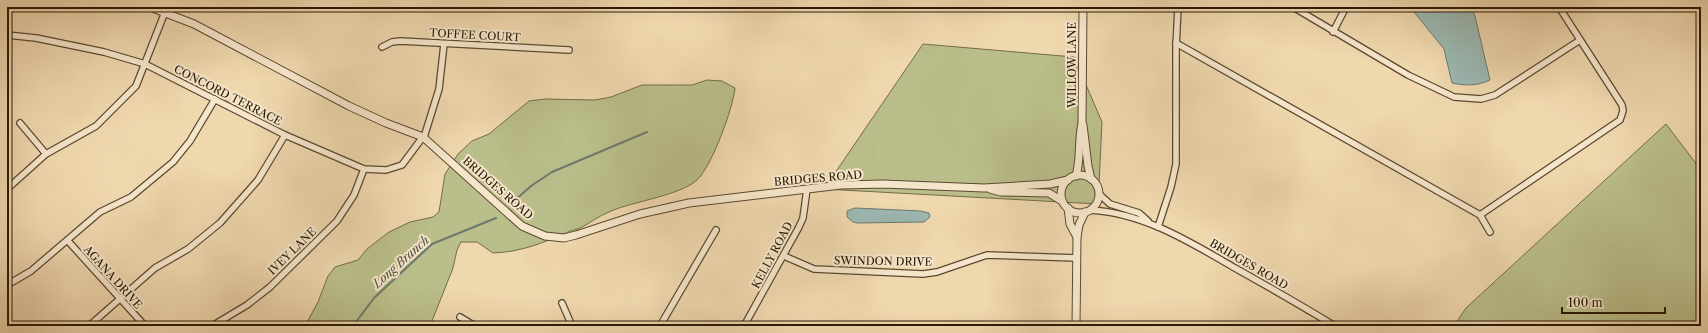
<svg xmlns="http://www.w3.org/2000/svg" width="1708" height="333" font-family="'Libre Caslon Text',serif">
<style>
.green{fill:#babe8a;stroke:#726c48}
.water{fill:#9bb8b2;stroke:#6d796d}
.lines{fill:none;stroke-linecap:round;stroke-linejoin:round}
.stream{stroke:#6d796d;stroke-width:2}
.minor-casing{stroke:#5a4930;stroke-width:8}
.tertiary-casing{stroke:#5a4930;stroke-width:9}
.minor{stroke:#f5e5ca;stroke-width:5.5}
.tertiary{stroke:#f5e5ca;stroke-width:7}
.labels{text-anchor:middle;stroke-width:4;stroke-linejoin:round;paint-order:stroke}
.street-label{font-size:11px;fill:#291a06;stroke:#f5e5ca}
.water-label{font-size:12px;font-style:italic;fill:#515142;stroke:#f5e5ca}
</style>
<rect width="100%" height="100%" fill="#efd7ae"/>
<filter id="stains"><feTurbulence type="fractalNoise" baseFrequency=".005" numOctaves="4"/><feColorMatrix values="0 0 0 0 .2 0 0 0 0 .09 0 0 0 0 .02 0 0 0 .5 -.17"/></filter>
<radialGradient id="worn" r=".72"><stop offset=".6" stop-color="#630" stop-opacity="0"/><stop offset="1" stop-color="#630" stop-opacity=".3"/></radialGradient>
<g class="green">
<path d="M923 44 1074 57 1102 122 1098 204 824 189Z"/>
<path d="M707 80 722 81 735 88C733 108 712 166 697 180 679 196 633 201 609 212 599 216 590 223 580 228 576 230 572 230 568 232 543 243 521 252 493 253L477 242H461L457 250 453 268 430 326H305L318 302 328 276 335 267 358 260 367 249 389 232 410 222 433 217 439 212 445 174 458 154 472 141 489 134 529 101 545 99 595 100 611 97 642 85H692Z"/>
<path d="M1666 124 1701 170V326H1454L1466 308Z"/>
</g>
<g class="water">
<path d="M1410 7H1471L1475 16 1490 80C1477 86 1466 86 1452 83L1444 49Z"/>
<path d="M855 208 921 211 929 213 930 217 924 222 857 223 853 222 847 217V211Z"/>
</g>
<g class="lines">
<g class="stream">
<path d="M513 202 531 186 552 172 647 132"/>
<path d="M353 326 374 298 432 244 496 218"/>
</g>
<g class="minor-casing">
<g id="minor">
<path d="M1293 7 1408 75 1454 97 1481 99 1495 95 1580 40"/>
<path d="M1333 32 1346 7"/>
<path d="M7 35 36 38 104 52 145 64 285 135 364 169 386 170 402 165 425 134 439 89 444 44"/>
<path d="M1176 43 1480 215 1490 232"/>
<path d="M382 47 392 42 400 41 569 50"/>
<path d="M20 123 46 154"/>
<path d="M7 189 46 154 96 126 136 86 165 12"/>
<path d="M1099 194 1110 204 1139 213 1148 221"/>
<path d="M1090 210C1144 213 1190 242 1235 268 1269 287 1302 306 1335 326"/>
<path d="M1480 215 1620 120 1623 111 1622 105 1559 7"/>
<path d="M1158 227 1171 187 1176 164V47L1178 7"/>
<path d="M68 241 145 326"/>
<path d="M784 256 814 269 923 274 937 272 987 255 1077 258"/>
<path d="M7 285 31 271 100 212 131 197 173 162 190 141 215 99"/>
<path d="M562 303 572 326"/>
<path d="M460 317 475 326"/>
<path d="M89 326 155 268 188 249 220 223 258 180 285 135"/>
<path d="M212 326 247 305 270 287 337 221 354 195 364 169"/>
<path d="M583 326H599"/>
<path d="M660 326 716 230"/>
<path d="M744 326 799 227 803 218 807 189"/>
<path d="M1211 326H1237"/>
</g>
</g>
<g class="tertiary-casing">
<g id="tertiary">
<path d="M150 7 194 24 349 106 386 123 423 137 522 226 545 236 564 238 576 235 640 214 689 203 841 185 883 184 984 188 1050 184 1068 180"/>
<path d="M1083 125 1088 166 1091 179"/>
<circle cx="1080" cy="194" r="19"/>
<path d="M1076 176C1081 158 1078 141 1082 123L1083 7"/>
<path d="M990 189 1001 192 1049 193 1062 201"/>
<path d="M1068 208 1070 224 1077 237"/>
<path d="M1076 326 1077 237 1079 225 1085 212"/>
</g>
</g>
<use href="#minor" class="minor"/>
<use href="#tertiary" class="tertiary"/>
</g>
<g class="labels">
<g class="street-label">
<text transform="translate(475 35) rotate(3)" y="4">TOFFEE COURT</text>
<text transform="translate(1072 65) rotate(-90)" y="4">WILLOW LANE</text>
<text transform="translate(228 95) rotate(27)" y="4">CONCORD TERRACE</text>
<text transform="translate(818 178) rotate(-5)" y="4">BRIDGES ROAD</text>
<text transform="translate(498 188) rotate(41)" y="4">BRIDGES ROAD</text>
<text transform="translate(292 251) rotate(-44)" y="4">IVEY LANE</text>
<text transform="translate(772 255) rotate(-62)" y="4">KELLY ROAD</text>
<text transform="translate(883 261) rotate(1)" y="4">SWINDON DRIVE</text>
<text transform="translate(1249 264) rotate(30)" y="4">BRIDGES ROAD</text>
<text transform="translate(113 277) rotate(48)" y="4">AGANA DRIVE</text>
</g>
<g class="water-label">
<text transform="translate(401 262) rotate(-42)" y="4">Long Branch</text>
</g>
</g>
<rect width="1708" height="333" fill="none" stroke="#efd7ae" stroke-width="24"/>
<rect x="8" y="8" width="1692" height="317" fill="none" stroke="#291a06" stroke-width="2"/>
<rect x="12" y="12" width="1684" height="309" fill="none" stroke="#291a06"/>
<path d="M1562 307v6h103v-6" fill="none" stroke="#291a06" stroke-width="2"/>
<text x="1568" y="307" font-size="12" fill="#291a06" stroke="#f5e5ca" stroke-width="3" paint-order="stroke">100 m</text>
<rect width="100%" height="100%" filter="url(#stains)"/>
<rect width="100%" height="100%" fill="url(#worn)"/>
</svg>
